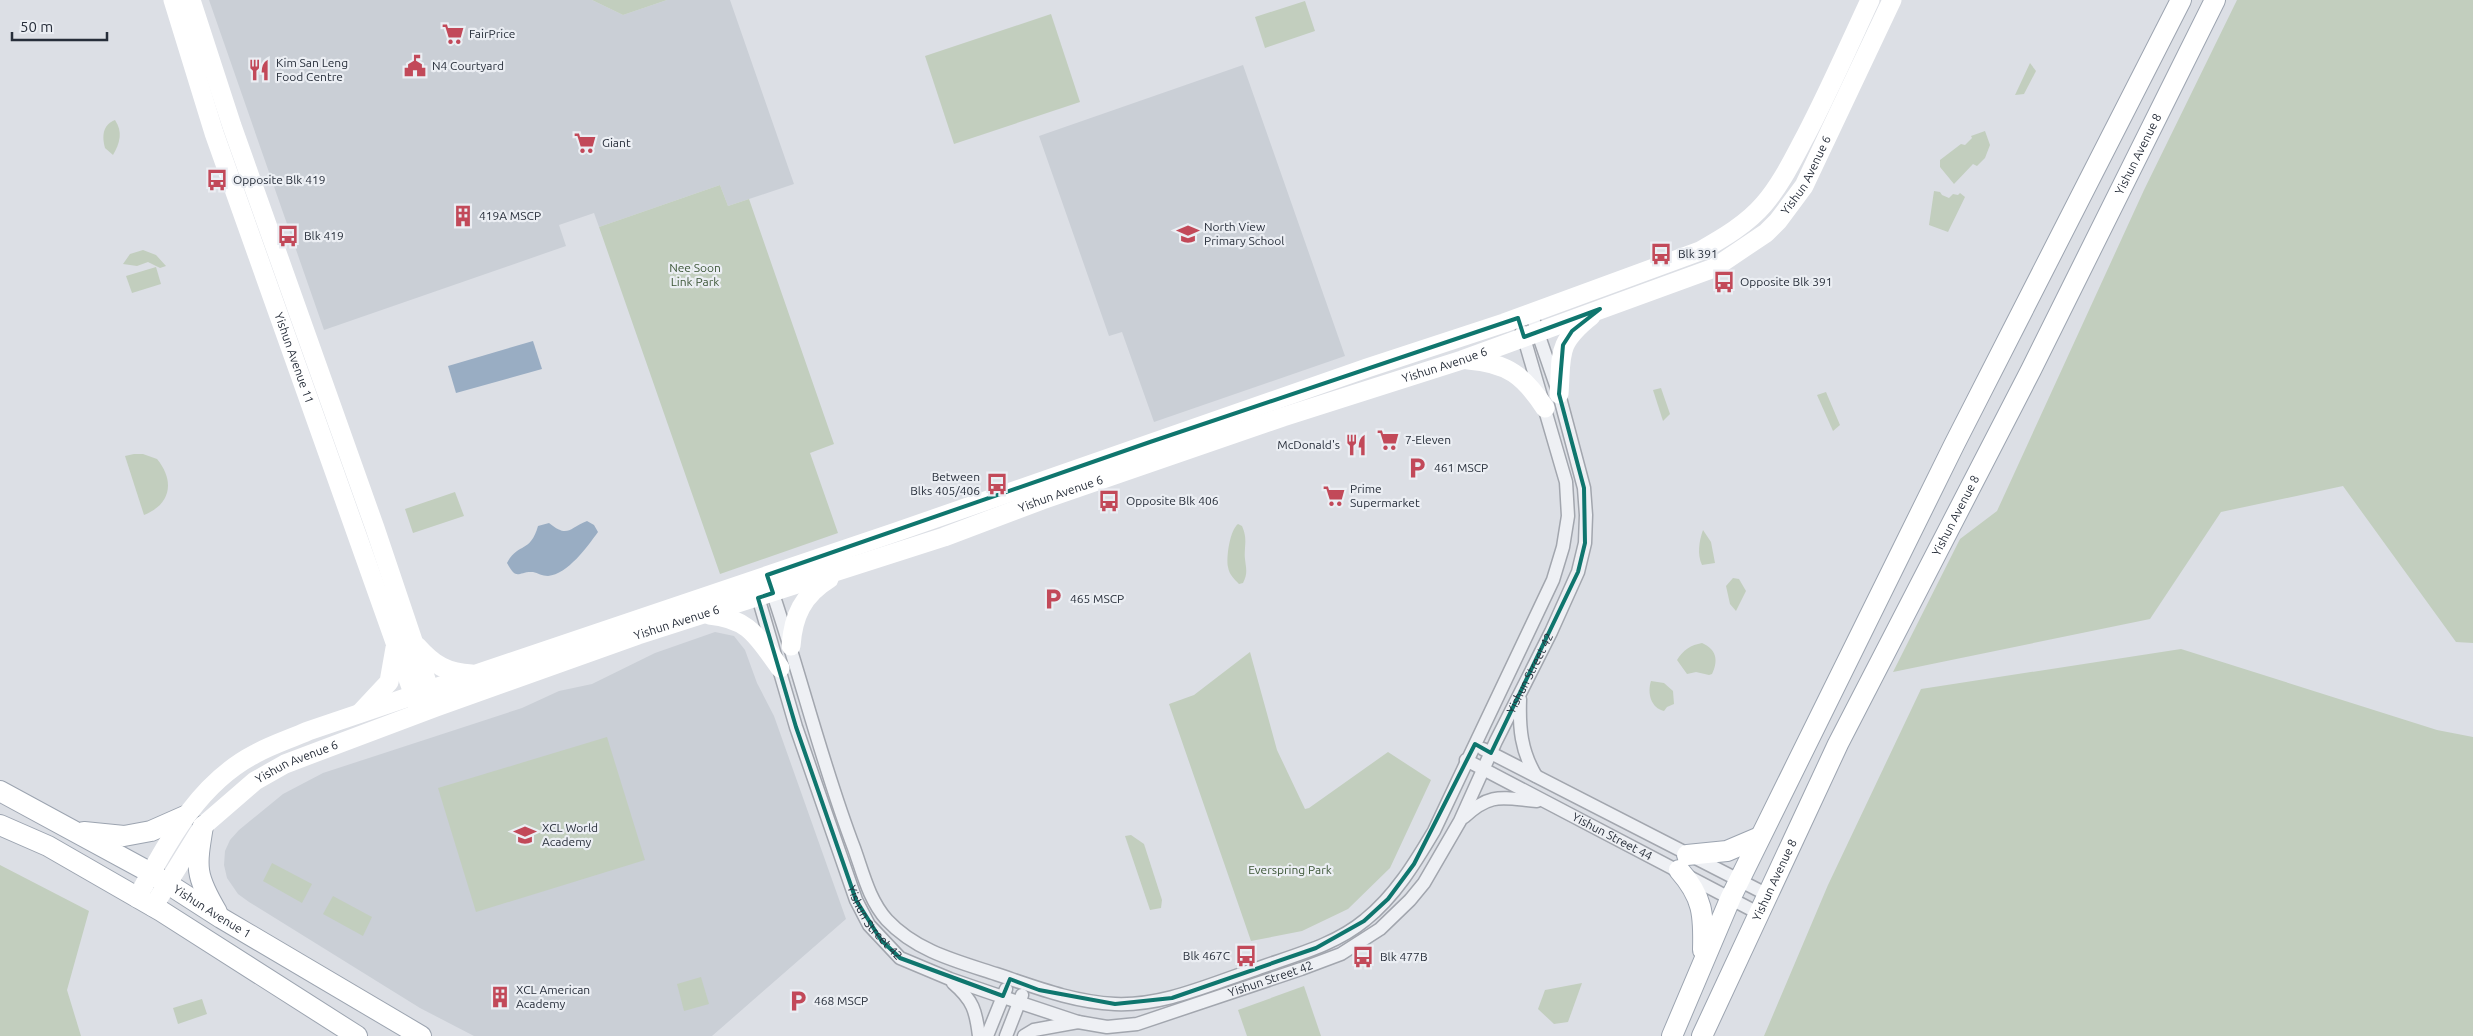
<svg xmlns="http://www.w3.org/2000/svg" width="2473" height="1036" font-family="Ubuntu,sans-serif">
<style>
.built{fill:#cacfd6}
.green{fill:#c2cebe}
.water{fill:#99adc3}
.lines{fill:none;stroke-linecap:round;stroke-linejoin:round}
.street-casing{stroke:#a2a6ae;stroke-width:15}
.primary-casing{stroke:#9ca4b0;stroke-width:22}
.street{stroke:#eef0f4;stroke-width:12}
.secondary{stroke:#fff;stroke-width:19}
.primary{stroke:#fff;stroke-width:20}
.marked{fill:none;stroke:#0f766e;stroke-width:4;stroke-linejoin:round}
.labels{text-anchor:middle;stroke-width:4.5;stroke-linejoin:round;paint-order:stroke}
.poi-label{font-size:12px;fill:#272e3a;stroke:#ebeef3;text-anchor:start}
.street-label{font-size:12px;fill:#272e3a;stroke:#ebeef3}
.park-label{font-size:12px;fill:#3b5536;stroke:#ebeef3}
</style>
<rect width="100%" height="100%" fill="#dcdfe5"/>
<g class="built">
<path d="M209 0H592L623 15 667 0H730L794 184 728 206 720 185 599 227 594 213 559 225 566 246 324 330Z"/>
<path d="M1243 65 1345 356 1154 422 1122 332 1109 336 1039 136Z"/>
<path d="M715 632 734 636 745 650 757 683 774 716 846 919 712 1036H474L420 1008 249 902 238 894 227 878 224 865 225 851 230 840 239 830 283 794 323 773 522 708 559 691 592 684 655 653Z"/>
</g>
<g class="green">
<path d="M592 0H667L623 15Z"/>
<path d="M2237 0H2473V643L2456 642 2343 486 2221 512 2150 619 1893 672 1960 539 1997 511 2144 190Z"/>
<path d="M1305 1 1315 31 1265 48 1255 17Z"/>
<path d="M1051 14 1080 102 954 144 925 56Z"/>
<path d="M2030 63 2036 71 2024 94 2015 95Z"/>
<path d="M115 120C123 132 120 143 113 155L105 148C102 137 102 125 115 120Z"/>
<path d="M1985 131 1990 145 1985 158 1977 166 1973 164 1954 184 1940 167V160L1961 144 1965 145 1972 138 1971 136Z"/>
<path d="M720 185 728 206 749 199 834 444 810 453 838 533 720 574 599 227Z"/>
<path d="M1934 191 1940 192 1942 195 1949 198 1953 194 1958 195 1960 193 1965 197 1948 232 1929 225Z"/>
<path d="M143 250 156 255 166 266 160 268 148 262 137 266 123 264 130 254Z"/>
<path d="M156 267 161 284 132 293 126 276Z"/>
<path d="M1661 388 1670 414 1663 421 1653 390Z"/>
<path d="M1826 392 1840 425 1833 431 1817 395Z"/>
<path d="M134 454H143L157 459C175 481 171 504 144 515L125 456Z"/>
<path d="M455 492 464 516 413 533 405 509Z"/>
<path d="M1238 524 1242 526C1248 540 1244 545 1245 559 1246 569 1248 573 1243 583L1239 584C1234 579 1229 574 1228 567 1226 557 1230 530 1238 524Z"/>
<path d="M1703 530 1711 542 1715 563 1702 565C1697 555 1699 541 1703 530Z"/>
<path d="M1733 578 1739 579 1746 591 1736 611 1730 604 1726 586Z"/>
<path d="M1702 643C1716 649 1719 660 1712 674L1709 675 1696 672 1687 674 1677 660C1683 650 1691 645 1702 643Z"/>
<path d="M2181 649 2437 730 2473 737V1036H1764L1828 885 1921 689Z"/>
<path d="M1250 652 1277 750 1305 809 1309 808 1388 752 1431 780 1390 868 1348 909 1302 931 1251 941 1169 704 1194 695Z"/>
<path d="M1651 681 1664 683 1673 691 1674 704 1667 707 1664 711C1651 708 1647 693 1651 681Z"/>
<path d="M607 737 645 860 476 912 438 788Z"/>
<path d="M1131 835 1144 844 1162 900 1161 908 1150 910 1125 836Z"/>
<path d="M272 863 312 884 302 903 263 881Z"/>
<path d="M0 865 89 911 67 990 81 1036H0Z"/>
<path d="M333 896 372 917 363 936 323 914Z"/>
<path d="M701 977 709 1004 684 1011 677 984Z"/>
<path d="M1582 983 1568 1022 1554 1024 1538 1009 1545 990Z"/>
<path d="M1304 986 1321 1036H1247L1238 1010Z"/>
<path d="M202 999 207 1014 178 1024 173 1008Z"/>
</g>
<g class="water">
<path d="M533 341 542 369 456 393 448 366Z"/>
<path d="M587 521 594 525 598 532C587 547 568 574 548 576 542 576 538 573 533 572 518 571 517 582 507 563 518 542 530 554 538 526L549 523C568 538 568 529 587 521Z"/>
</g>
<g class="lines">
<g class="street-casing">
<g id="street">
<path d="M770 585C800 672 821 762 854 848 863 873 869 900 887 920 916 951 956 961 996 974 1035 987 1073 1002 1115 1004 1163 1006 1208 985 1253 970 1291 956 1334 946 1365 920 1395 896 1415 863 1434 831L1553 580 1563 547 1568 516 1566 482 1522 331"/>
<path id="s1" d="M756 590 796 727 856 900 869 925 900 958 950 979 991 993 1078 1022 1107 1027 1137 1024 1301 969 1341 954 1380 929 1410 900 1424 883 1460 821 1496 741 1551 632 1578 572 1585 543 1586 515 1584 488 1559 394 1531 313"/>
<path d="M1520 699C1519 728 1521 751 1536 776"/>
<path d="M1483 749 1766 894"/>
<path id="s2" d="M1466 760 1758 913"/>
<path d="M1464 817C1491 792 1502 798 1537 801"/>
<path d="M953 983C973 1000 976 1011 979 1036"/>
<path d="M987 1036 1006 989"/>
<path d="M1006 1036 1022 995"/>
<path d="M1024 1036 1034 1030 1078 1022"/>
</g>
</g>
<g class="primary-casing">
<g id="primary">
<path id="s5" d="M0 791 151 873 221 918 421 1036"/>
<path d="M0 825 48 846 161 911 357 1036"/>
<path d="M203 826C196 868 195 875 217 912"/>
<path d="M84 832 124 836 151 831 185 816"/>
<path d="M1687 855 1727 851 1760 837"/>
<path d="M1679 870C1703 897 1704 915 1703 950"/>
<path d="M1672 1036 1731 897 1954 445 2181 0"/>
<path id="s6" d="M1702 1036 1838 744 2031 370 2215 0"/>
</g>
</g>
<use href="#street" class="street"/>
<g class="secondary">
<path id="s3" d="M173 0 214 133 418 707"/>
<path d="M191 0 232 126 375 528 434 703"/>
<path d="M1468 360C1508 363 1524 376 1545 408"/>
<path d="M1559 394C1562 353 1556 344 1591 316"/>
<path d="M709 615C750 619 757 637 780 668"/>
<path d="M417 646C434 665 447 673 472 674"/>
<path d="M791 646C793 616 803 595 829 579"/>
<path d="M360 713 389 682 395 648"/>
<path d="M137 898C167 844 197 784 255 754 271 745 290 739 308 731L896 532 1367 368 1504 323 1700 251C1723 238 1747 224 1764 204 1782 183 1793 159 1806 135 1829 91 1849 45 1870 0"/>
<path id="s4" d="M153 907 203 826 255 781 285 764 436 707 638 635 944 537 1042 500 1283 417 1462 360 1714 268 1766 233 1778 221 1804 186 1892 0"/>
</g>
<use href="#primary" class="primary"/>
</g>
<path class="marked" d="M1600 309 1572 331 1563 345 1561 369 1559 394 1584 488 1585 543 1578 572 1491 753 1475 744 1414 864 1388 899 1364 921 1316 948 1172 998 1115 1004 1039 990 1010 979 1003 996 900 958 881 940 856 900 796 727 758 598 773 593 767 575 1150 442 1518 318 1524 337Z"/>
<defs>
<g id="supermarket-bare" transform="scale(1.725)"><path d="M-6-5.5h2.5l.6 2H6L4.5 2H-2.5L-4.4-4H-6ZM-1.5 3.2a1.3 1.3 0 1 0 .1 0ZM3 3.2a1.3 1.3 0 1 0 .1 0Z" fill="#c24959" stroke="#ebeef3" stroke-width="2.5" paint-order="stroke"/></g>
<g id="civic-bare" transform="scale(1.725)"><path d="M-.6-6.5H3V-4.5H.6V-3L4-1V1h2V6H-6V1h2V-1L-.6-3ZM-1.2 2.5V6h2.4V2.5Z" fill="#c24959" stroke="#ebeef3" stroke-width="2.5" paint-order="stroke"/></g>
<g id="restaurant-bare" transform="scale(1.725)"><path d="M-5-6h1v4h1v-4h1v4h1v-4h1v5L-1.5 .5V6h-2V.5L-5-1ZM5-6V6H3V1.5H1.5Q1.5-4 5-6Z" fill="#c24959" stroke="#ebeef3" stroke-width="2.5" paint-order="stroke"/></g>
<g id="bus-bare" transform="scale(1.725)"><path d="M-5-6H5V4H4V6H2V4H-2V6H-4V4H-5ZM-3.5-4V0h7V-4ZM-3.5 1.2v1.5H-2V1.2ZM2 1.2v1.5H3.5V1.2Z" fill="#c24959" stroke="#ebeef3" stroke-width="2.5" paint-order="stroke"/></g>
<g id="building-bare" transform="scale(1.725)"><path d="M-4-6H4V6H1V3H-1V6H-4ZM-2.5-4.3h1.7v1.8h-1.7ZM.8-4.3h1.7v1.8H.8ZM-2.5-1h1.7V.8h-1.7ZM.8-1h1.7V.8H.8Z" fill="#c24959" stroke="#ebeef3" stroke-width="2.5" paint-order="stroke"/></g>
<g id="school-bare" transform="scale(1.725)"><path d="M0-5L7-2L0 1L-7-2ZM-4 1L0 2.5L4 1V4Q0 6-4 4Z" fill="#c24959" stroke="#ebeef3" stroke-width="2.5" paint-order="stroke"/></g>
<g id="parking-bare" transform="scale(1.725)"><path d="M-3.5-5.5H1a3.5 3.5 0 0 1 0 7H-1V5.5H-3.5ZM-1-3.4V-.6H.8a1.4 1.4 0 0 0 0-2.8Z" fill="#c24959" stroke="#ebeef3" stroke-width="2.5" paint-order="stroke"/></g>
</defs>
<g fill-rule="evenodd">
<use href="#supermarket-bare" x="453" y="34"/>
<use href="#civic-bare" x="415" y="66"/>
<use href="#restaurant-bare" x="259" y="70"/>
<use href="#supermarket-bare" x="585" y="143"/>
<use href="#bus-bare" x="217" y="180"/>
<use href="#building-bare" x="463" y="216"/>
<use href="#school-bare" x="1188" y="234"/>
<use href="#bus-bare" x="288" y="236"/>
<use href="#bus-bare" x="1661" y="254"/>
<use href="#bus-bare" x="1724" y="282"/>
<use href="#supermarket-bare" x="1388" y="440"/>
<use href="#restaurant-bare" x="1356" y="445"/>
<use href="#parking-bare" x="1417" y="468"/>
<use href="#bus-bare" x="997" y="484"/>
<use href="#supermarket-bare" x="1334" y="496"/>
<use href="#bus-bare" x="1109" y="501"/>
<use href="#parking-bare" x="1053" y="599"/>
<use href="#school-bare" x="525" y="835"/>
<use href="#bus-bare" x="1246" y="956"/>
<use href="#bus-bare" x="1363" y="957"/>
<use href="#building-bare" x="500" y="997"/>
<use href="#parking-bare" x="798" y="1001"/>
</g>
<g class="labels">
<g class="poi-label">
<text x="469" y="38">FairPrice</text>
<text x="276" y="67">Kim San Leng<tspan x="276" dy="14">Food Centre</tspan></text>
<text x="432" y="70">N4 Courtyard</text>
<text x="602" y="147">Giant</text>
<text x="233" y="184">Opposite Blk 419</text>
<text x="479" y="220">419A MSCP</text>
<text x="1204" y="231">North View<tspan x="1204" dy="14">Primary School</tspan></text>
<text x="304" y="240">Blk 419</text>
<text x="1678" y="258">Blk 391</text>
<text x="1740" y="286">Opposite Blk 391</text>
<text x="1405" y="444">7-Eleven</text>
<text x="1340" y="449" text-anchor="end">McDonald's</text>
<text x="1434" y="472">461 MSCP</text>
<text x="980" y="481" text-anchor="end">Between<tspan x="980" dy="14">Blks 405/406</tspan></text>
<text x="1350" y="493">Prime<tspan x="1350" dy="14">Supermarket</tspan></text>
<text x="1126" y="505">Opposite Blk 406</text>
<text x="1070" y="603">465 MSCP</text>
<text x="542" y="832">XCL World<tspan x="542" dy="14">Academy</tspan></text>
<text x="1230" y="960" text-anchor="end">Blk 467C</text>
<text x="1380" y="961">Blk 477B</text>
<text x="516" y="994">XCL American<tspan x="516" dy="14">Academy</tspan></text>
<text x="814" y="1005">468 MSCP</text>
</g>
<g class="street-label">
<text dy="4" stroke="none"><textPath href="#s6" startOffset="984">Yishun Avenue 8</textPath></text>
<text dy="4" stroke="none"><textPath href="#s4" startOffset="1845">Yishun Avenue 6</textPath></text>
<text dy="4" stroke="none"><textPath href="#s3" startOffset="378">Yishun Avenue 11</textPath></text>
<text dy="4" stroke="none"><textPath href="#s4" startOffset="1425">Yishun Avenue 6</textPath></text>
<text dy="4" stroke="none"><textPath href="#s4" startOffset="1020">Yishun Avenue 6</textPath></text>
<text dy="4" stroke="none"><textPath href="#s6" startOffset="579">Yishun Avenue 8</textPath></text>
<text dy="4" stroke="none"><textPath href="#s4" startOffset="615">Yishun Avenue 6</textPath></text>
<text dy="4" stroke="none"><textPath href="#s1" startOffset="1209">Yishun Street 42</textPath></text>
<text dy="4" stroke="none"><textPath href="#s4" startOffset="210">Yishun Avenue 6</textPath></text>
<text dy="4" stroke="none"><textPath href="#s2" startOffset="165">Yishun Street 44</textPath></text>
<text dy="4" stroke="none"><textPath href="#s6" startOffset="172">Yishun Avenue 8</textPath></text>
<text dy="4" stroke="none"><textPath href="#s5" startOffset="244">Yishun Avenue 1</textPath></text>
<text dy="4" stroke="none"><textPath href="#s1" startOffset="355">Yishun Street 42</textPath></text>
<text dy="4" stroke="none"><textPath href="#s1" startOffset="789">Yishun Street 42</textPath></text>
</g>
<g class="park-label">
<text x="695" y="272">Nee Soon<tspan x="695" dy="14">Link Park</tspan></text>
<text x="1290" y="874">Everspring Park</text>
</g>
</g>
<path d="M12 32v8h95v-8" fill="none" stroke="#272e3a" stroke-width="2.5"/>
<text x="20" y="32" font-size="15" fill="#272e3a" stroke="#ebeef3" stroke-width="4" paint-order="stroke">50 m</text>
</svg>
